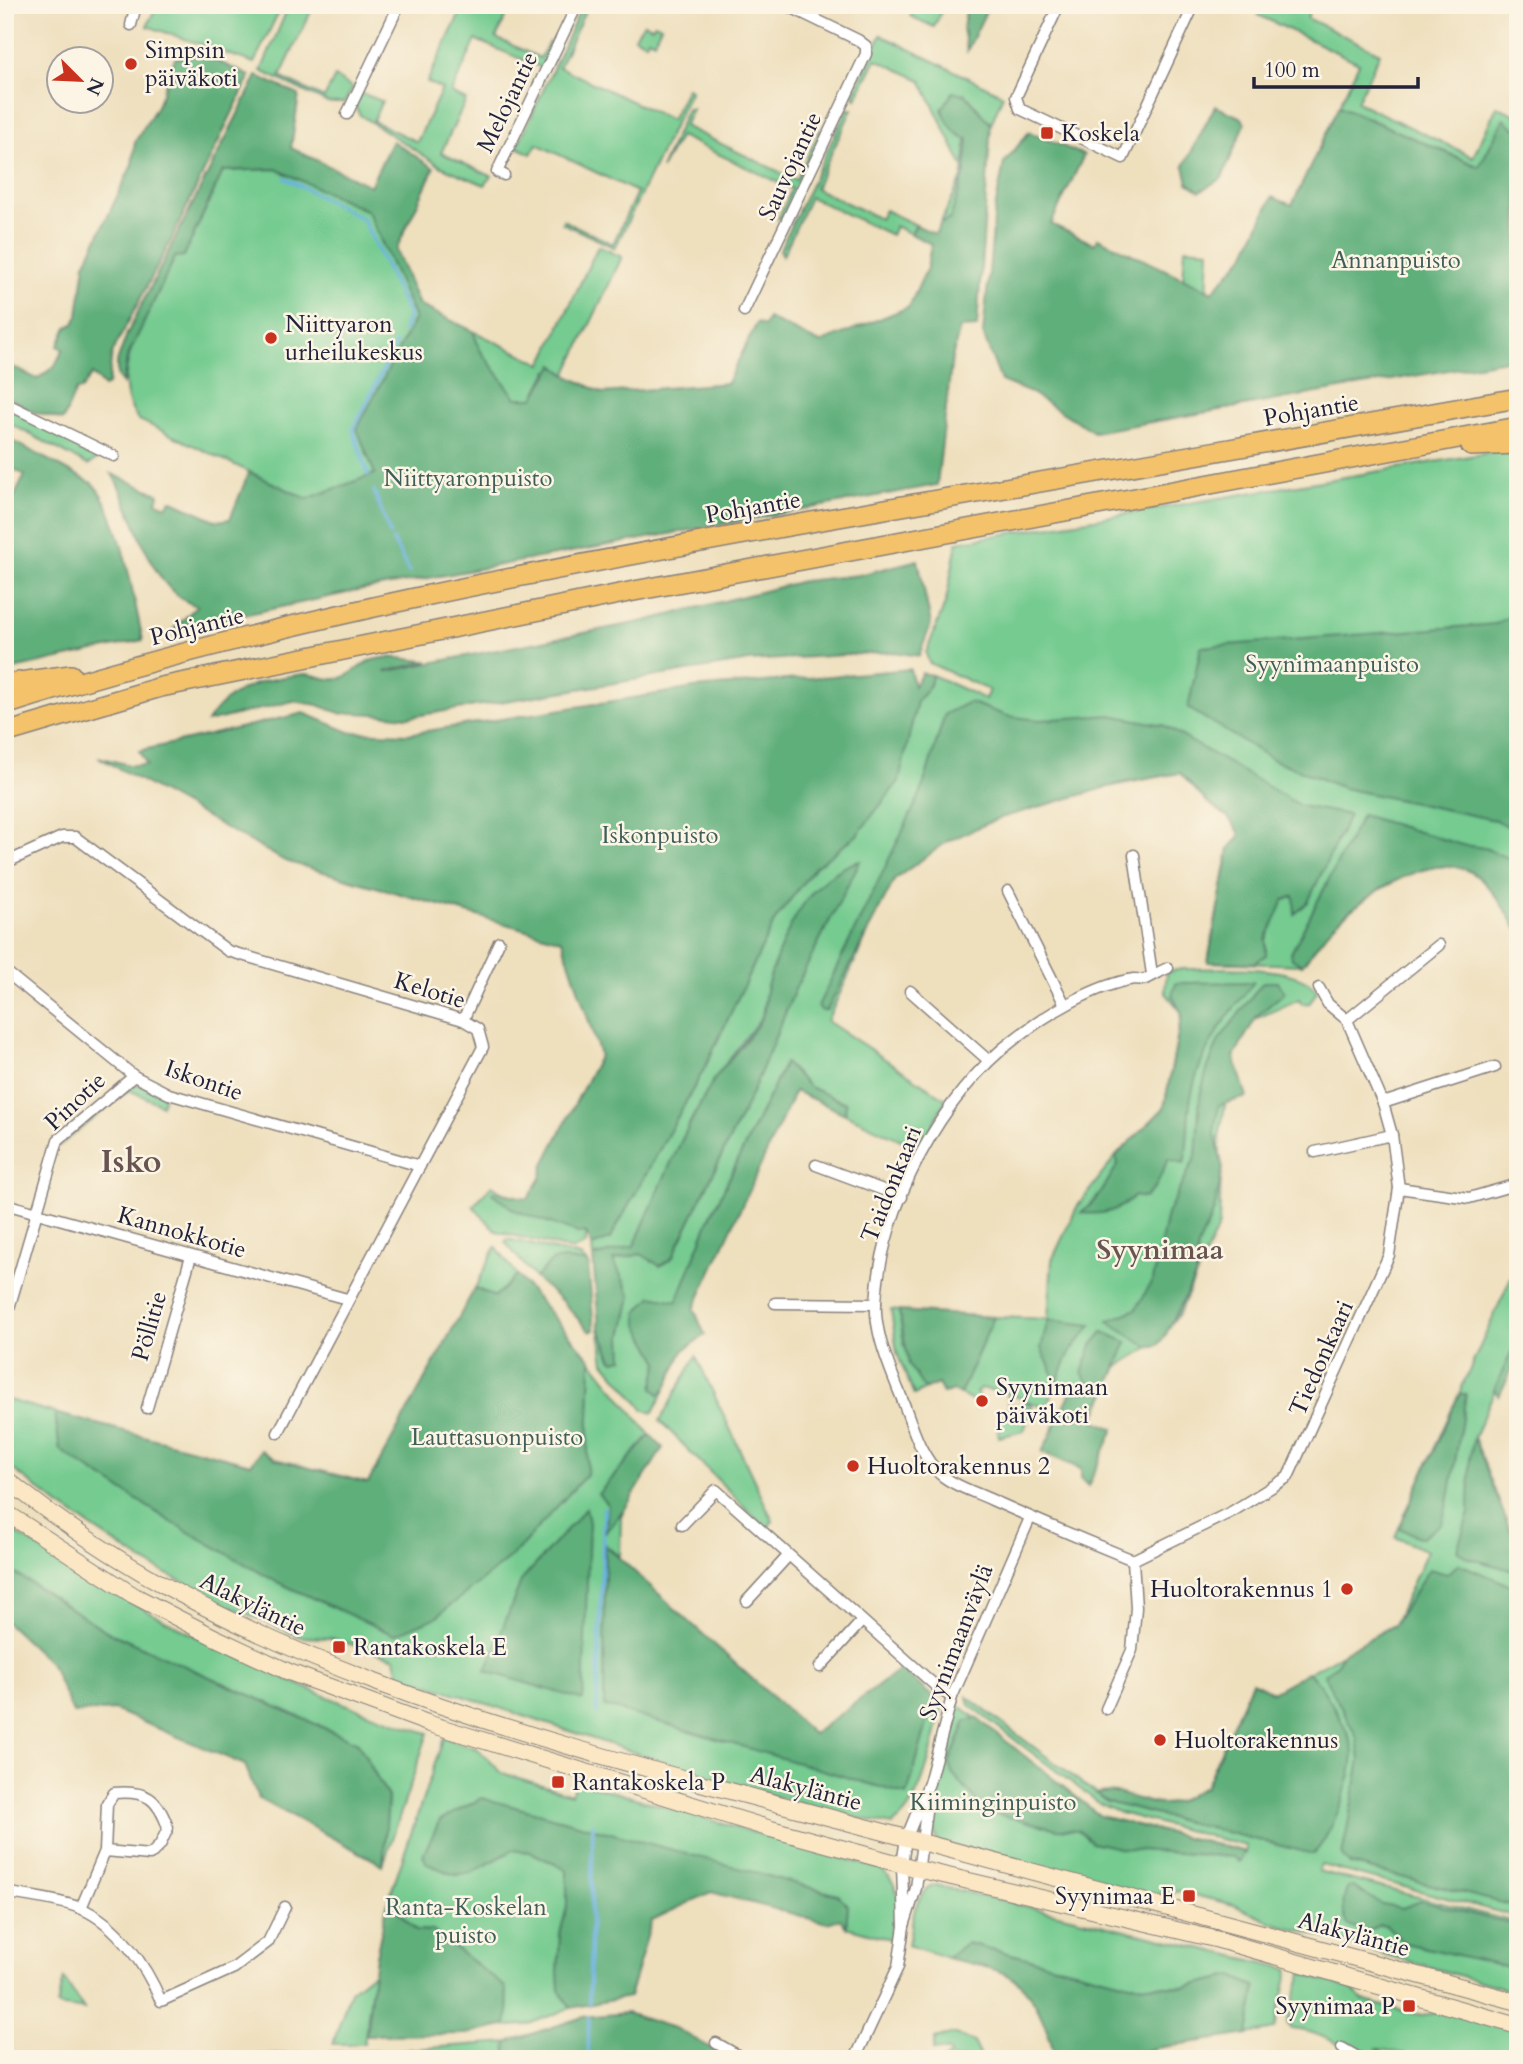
<svg xmlns="http://www.w3.org/2000/svg" width="1523" height="2064" font-family="Cardo,serif">
<style>
.green{fill:#74cb90;stroke:#4b7666;stroke-width:2;fill-rule:evenodd}
.forest{fill:#5faf7a;stroke:#40685a;stroke-width:2}
.lines{fill:none;stroke-linecap:round;stroke-linejoin:round}
.stream{stroke:#6ab1e1;stroke-width:3.5}
.minor-casing{stroke:#88807c;stroke-width:13}
.secondary-casing{stroke:#88807c;stroke-width:18}
.motorway-casing{stroke:#88807c;stroke-width:22}
.minor{stroke:#fff;stroke-width:10}
.secondary{stroke:#fbe7c3;stroke-width:16}
.motorway{stroke:#f4c26a;stroke-width:19}
.poi-dot{fill:#c8321e;stroke:#fcf5e5;stroke-width:2.5}
.labels{text-anchor:middle;stroke-width:5;stroke-linejoin:round;paint-order:stroke}
.poi-label{font-size:24px;fill:#22223b;stroke:#fcf5e5;text-anchor:start}
.street-label{font-size:24px;fill:#22223b;stroke:#fcf5e5}
.park-label{font-size:24px;fill:#3f5d59;stroke:#fcf5e5}
.quarter-label{font-size:28px;font-weight:bold;fill:#685552;stroke:#fcf5e5}
.district-label{font-size:32px;font-weight:bold;fill:#685552;stroke:#fcf5e5}
</style>
<rect width="100%" height="100%" fill="#fcf5e5"/>
<filter id="ink" filterUnits="userSpaceOnUse"><feTurbulence type="fractalNoise" baseFrequency=".0143" numOctaves="2"/><feDisplacementMap in="SourceGraphic" scale="14" xChannelSelector="R" yChannelSelector="G"/><feConvolveMatrix kernelMatrix="1 2 1 2 8 2 1 2 1" color-interpolation-filters="sRGB"/></filter>
<filter id="wash" filterUnits="userSpaceOnUse"><feTurbulence type="fractalNoise" baseFrequency=".00686" numOctaves="4" result="noise"/><feDisplacementMap in="SourceGraphic" scale="28" xChannelSelector="R" yChannelSelector="G"/><feGaussianBlur stdDeviation="1.57" result="paint"/><feColorMatrix in="noise" values="0 0 0 0 0 0 0 0 0 0 0 0 0 0 0 0 0 1.4 0 .05"/><feComposite in="paint" operator="in"/></filter>
<g filter="url(#wash)">
<rect width="100%" height="100%" fill="#eedfbd"/>
<g class="green">
<path d="M157 5H282L254 63 147 26Z"/>
<path d="M289 5H314L280 77 324 98 335 77 353 88 344 103H328L261 71Z"/>
<path d="M464 5H511L496 38 540 58 549 42 554 44 542 68 476 40 451 93 466 100 441 153 491 176 485 185 442 167 360 115 355 106 361 93 382 101 373 121 417 142 442 89 427 82Z"/>
<path d="M915 5H944L934 27 910 16Z"/>
<path d="M1263 5H1312L1307 18 1380 53 1357 102 1473 157 1497 106 1518 116V131L1503 120 1480 167 1339 106 1359 63 1258 15Z"/>
<path d="M582 6 587 7 559 67 671 120 687 88 691 90 615 248 562 223 563 220 613 244 637 192 537 144 531 154 517 147Z"/>
<path d="M644 23 652 27 655 23 661 26 654 41 648 38 646 43 634 37Z"/>
<path d="M881 35 1003 95 991 124 965 94C968 138 967 177 950 219L940 224 965 171 921 80 876 59 856 99 853 95Z"/>
<path d="M687 109H692L684 126 796 180 820 130 823 137 784 219H778L792 189 680 136 661 169Z"/>
<path d="M847 109H852L815 188 880 219 885 210 916 225 911 234 895 226 891 235 810 197 783 255 780 250Z"/>
<path d="M276 169 368 211 415 318 358 429 375 474 307 499 139 420C101 375 154 302 175 257L184 255 223 171Z"/>
<path d="M598 246 622 257 566 375 562 371H548L534 398H515L480 350 473 331 542 364Z"/>
<path d="M1185 248 1209 250 1207 299 1182 298Z"/>
<path d="M5 406 101 456 88 465 5 421Z"/>
<path d="M1518 448V931C1509 914 1488 881 1471 872 1429 850 1361 898 1332 927 1321 938 1312 953 1302 965L1208 962 1229 849 1239 838V832L1228 817 1207 802 1180 773C1111 785 1008 807 948 841 929 851 912 866 895 879L981 707 945 714 921 793 877 886 864 937 869 931 827 1021 946 1099 920 1149 845 1114 846 1103 809 1087 785 1063 709 1220 677 1302 638 1312 639 1325 659 1362V1394L665 1390 653 1413 644 1410 604 1362 599 1327 611 1359 622 1336 631 1296 613 1260 641 1254 672 1258 751 1095 796 987 859 861 767 985 762 1016 714 1079 691 1120 634 1247 593 1257 592 1246 610 1239 704 1069 775 920 814 868 857 835 917 701 930 685 932 675 985 699 989 690 929 663 926 653 946 601 957 542Z"/>
<path d="M1182 969C1213 969 1300 962 1317 991L1310 1003 1302 1004 1299 999 1240 1026 1219 1137 1221 1174 1219 1225 1179 1314 1155 1344 1117 1367 1102 1402 1057 1382 1045 1408 1010 1394 1009 1406 1016 1404 1018 1415 1026 1412V1407L1022 1408 1021 1403 1026 1402 1031 1405 1034 1413 1029 1416 1024 1431 999 1437 997 1424 1009 1406 1007 1393 980 1388 976 1393 980 1397 977 1404 960 1394 994 1317 1048 1319 1052 1260 1077 1207 1116 1156 1164 1108 1182 1013 1165 992 1167 972ZM1049 1320 1057 1381 1041 1348Z"/>
<path d="M139 1084 164 1096 162 1105 129 1090 60 1145 128 1088Z"/>
<path d="M492 1185 504 1193H492C516 1205 561 1233 586 1232V1244L573 1250 496 1231 473 1206Z"/>
<path d="M508 1239 579 1256 588 1263 563 1259 535 1278 505 1242Z"/>
<path d="M496 1247 517 1275 495 1297 475 1288Z"/>
<path d="M1518 1270V1338L1474 1437 1518 1551V1917L1321 1865 1318 1871 1518 1923V1992L1273 1923 1234 1905 1178 1891 1168 1895 1131 1891 938 1842C926 1824 946 1721 959 1705L1100 1816 1245 1852 1246 1846 1120 1813 1100 1804 969 1705 967 1697 1107 1802 1189 1823 1252 1682 1273 1692 1394 1625 1427 1551 1395 1537 1512 1275Z"/>
<path d="M891 1310 899 1311 904 1345 926 1389 914 1395 897 1353Z"/>
<path d="M696 1356 773 1521 766 1529 660 1421Z"/>
<path d="M591 1360 650 1435 599 1494 608 1505 607 1530 626 1507 621 1516 620 1557 606 1546 604 1705 907 1794 934 1698 943 1705C933 1739 924 1806 892 1825L829 1812 703 1775 399 1675 395 1658 331 1638 300 1637 229 1606 142 1561 59 1505 5 1463V1399L55 1413 60 1450 173 1523 587 1474Z"/>
<path d="M5 1525C66 1568 132 1604 198 1637 273 1674 348 1709 428 1733L383 1865 388 1797 358 1743 108 1632 5 1567Z"/>
<path d="M444 1737 478 1749 502 1773 571 1794 576 1781 881 1869C906 1890 898 1912 897 1941L846 1927 848 1905 440 1820 455 1875 471 1873 513 1850 531 1852 567 1870V1907L560 1934 559 1990 571 2008 526 2025 505 2026 509 2012 477 1964 456 1952 433 1931 416 1930 388 1901Z"/>
<path d="M936 1885 1289 1969 1275 2029 1248 2034 1256 1987 1233 1976 1185 1987 1130 1984 967 1943 947 1958 908 1945C912 1925 913 1890 936 1885Z"/>
<path d="M374 1972 364 2044H333L350 1991Z"/>
<path d="M1302 1973 1352 1989 1363 2000 1398 2010 1423 2015 1454 2010 1518 2029V2059H1429L1376 2048 1393 2059C1384 2059 1373 2061 1365 2057 1339 2047 1321 2031 1292 2029L1287 2023Z"/>
<path d="M64 1979 84 2010 57 2006Z"/>
<path d="M953 2034 974 2042 982 2059H944L951 2055 948 2051 933 2050 935 2039Z"/>
<path d="M507 2042 506 2059H396L401 2050Z"/>
<path d="M385 2051 390 2054V2059H324L328 2052Z"/>
<path d="M315 2053 317 2059H241L242 2056Z"/>
</g>
<g class="forest">
<path d="M967 5H989L967 51 963 28Z"/>
<path d="M199 53 250 76 170 242 112 353 108 385 104 387 92 374 81 390H76L63 420 31 411 5 395V363L37 379 55 366 63 349 58 346 67 327 74 324 78 315 85 264 132 165 135 142 157 106 175 58Z"/>
<path d="M257 76 299 95 291 148 370 186 392 141 434 168 396 250 419 305 473 331 480 350 516 398H534L554 365 566 375 603 393 727 383 757 323 764 326 768 318 820 343 909 307 927 268 931 244 911 234 916 225 935 234 940 224 950 219 965 172 968 139C954 136 947 122 942 109L953 92 965 94 991 124 977 327 960 328 952 358 937 485 352 592 173 630 197 606C147 591 137 513 112 474L159 494 157 502 166 506 171 500 217 521 230 519 249 472 307 499 375 474 357 429 415 318 368 211 276 169 223 171 184 256 175 257 127 358 123 384 117 376V362L127 334Z"/>
<path d="M1215 106 1242 118 1245 124 1222 178 1200 191 1188 183 1184 166Z"/>
<path d="M1339 106 1479 167 1504 119 1518 131V358L1094 432 1031 393 1001 381 983 334 995 209 1004 163 1029 132 1084 155 1051 224 1094 244 1098 238 1212 292 1245 255 1272 197 1292 205Z"/>
<path d="M5 437 92 483C121 512 133 598 143 640L5 671V515L25 475 5 465Z"/>
<path d="M918 560 931 624 919 656 893 652 749 661 409 717C396 716 350 711 342 714L318 705 293 701 207 722C228 687 267 678 305 674 316 674 326 681 337 679 351 677 358 666 370 661 391 653 408 661 429 661L384 672 645 621 803 581 859 575Z"/>
<path d="M1518 612V831L1495 820 1343 788 1272 759 1188 708 1201 647 1496 624Z"/>
<path d="M910 669 914 686 922 673 932 675 930 685 917 701 899 781 857 835 814 868 775 920 704 1069 610 1239 592 1246 586 1232 578 1233 514 1210 492 1193 496 1191 528 1199 541 1178 544 1164 600 1055 562 940 285 861 98 757 129 765H147L139 751 304 713 349 732 408 734 694 688Z"/>
<path d="M969 702 1007 716 1039 720 1111 715 1163 725 1301 806 1349 815 1308 902 1295 914 1294 896 1284 900 1266 940V955L1254 963 1208 962 1229 849 1239 838V832L1228 817 1207 802 1180 773 1122 783 997 819 948 841 895 879 827 1010 822 1011 818 1006 921 793 945 714Z"/>
<path d="M1362 815 1462 845 1485 848 1510 859 1518 871V931C1509 914 1488 881 1471 872 1429 850 1361 898 1332 927 1321 938 1312 953 1302 965L1292 959 1291 953Z"/>
<path d="M860 861 796 987 751 1095 672 1258 660 1266 641 1254 613 1260 631 1296 622 1336 623 1359 614 1361 599 1327 593 1257 634 1246C658 1191 682 1135 712 1083 724 1063 756 1033 763 1014 766 1004 764 993 768 983 783 935 808 875 860 861Z"/>
<path d="M1254 982C1227 1016 1201 1049 1192 1092 1186 1116 1190 1140 1184 1163L1168 1159 1156 1186 1145 1198 1134 1196C1119 1212 1102 1215 1081 1213 1097 1202 1108 1181 1118 1164L1116 1156 1164 1108 1182 1014 1172 995 1176 983Z"/>
<path d="M1263 982H1277L1285 992 1257 1016 1234 1056 1247 1097 1219 1105 1214 1131 1223 1168 1214 1211 1198 1246 1196 1275 1164 1338 1158 1345 1148 1347 1108 1321 1136 1309 1153 1280 1167 1214 1196 1156 1200 1095 1208 1067 1219 1040Z"/>
<path d="M785 1063 809 1087 846 1103 845 1114 795 1091 694 1309 705 1335 683 1351 665 1390 659 1394 653 1388 659 1362 638 1325V1312L652 1296 677 1301 709 1220Z"/>
<path d="M563 1259 588 1263 594 1330 590 1332 562 1301 535 1278 552 1261Z"/>
<path d="M517 1275 591 1360 587 1474 512 1556 435 1618 394 1635 275 1581 173 1523 60 1450 55 1413 251 1464 261 1450 275 1459 368 1483 475 1288 495 1297Z"/>
<path d="M899 1311 994 1317 960 1394 952 1391 943 1393 938 1384 926 1389 923 1387 909 1365Z"/>
<path d="M1048 1320 1092 1325 1070 1352 1057 1382 1041 1348Z"/>
<path d="M1103 1332 1127 1342 1094 1420 1114 1429 1088 1486 1081 1479V1469L1042 1452 1072 1390 1086 1392 1090 1384 1082 1373 1092 1345Z"/>
<path d="M1518 1338V1357L1499 1396 1494 1390Z"/>
<path d="M1459 1394H1466L1450 1493 1442 1523 1422 1538 1399 1528Z"/>
<path d="M650 1435 663 1448 626 1507 606 1531 608 1505 598 1494Z"/>
<path d="M1474 1437 1518 1551V1572L1468 1558 1457 1550 1469 1513 1470 1456Z"/>
<path d="M586 1508 589 1523 583 1700 486 1671 521 1581Z"/>
<path d="M605 1545 813 1734 901 1669 934 1698 907 1795 604 1706Z"/>
<path d="M1459 1564 1518 1588V1869L1515 1874 1518 1907 1350 1864 1342 1856 1360 1760 1357 1738 1324 1675 1336 1665 1343 1653 1394 1625 1429 1569 1447 1574Z"/>
<path d="M5 1567 108 1632 358 1743 388 1797 383 1865 258 1798 245 1765 114 1710 73 1713 51 1664 5 1621Z"/>
<path d="M1308 1672C1323 1685 1346 1726 1352 1746 1358 1767 1330 1841 1313 1854L1107 1802 1096 1794C1118 1787 1139 1803 1160 1804 1181 1805 1188 1794 1205 1787L1252 1682 1272 1692Z"/>
<path d="M977 1718 1100 1816 1245 1852 1239 1862 1233 1857 1124 1849 1092 1842 1078 1830 1057 1829 985 1811 952 1773 949 1763 966 1721Z"/>
<path d="M482 1798 838 1895 848 1905 846 1927 840 1919 827 1923 711 1892 652 1920 629 1997 571 2008 559 1990 558 1972 560 1934 567 1907V1870L531 1852 513 1850 471 1873 455 1875 427 1864 423 1855 440 1820Z"/>
<path d="M1352 1886 1382 1904 1402 1908 1421 1901 1518 1926V1969L1405 1943 1387 1926 1380 1925 1366 1932 1348 1925C1342 1913 1342 1899 1348 1887Z"/>
<path d="M388 1901 416 1930 433 1931 505 1987 509 2012 505 2026 466 2034 366 2035 376 1956Z"/>
<path d="M967 1943 1130 1984 1185 1987 1233 1976 1256 1987 1248 2034 1156 2048 1118 2059H1056C1048 2031 1035 1988 1006 1974 988 1966 965 1963 947 1958Z"/>
<path d="M626 2013 677 2029 730 2059H506L507 2042 583 2017Z"/>
</g>
<g class="lines">
<g class="stream">
<path d="M285 178 363 219 409 315 404 331"/>
<path d="M368 475 353 430 396 344"/>
<path d="M374 491 390 534"/>
<path d="M393 540 409 572"/>
<path d="M597 1713 604 1508"/>
<path d="M589 2003 593 1824"/>
<path d="M588 2059 589 2018"/>
</g>
</g>
</g>
<g filter="url(#ink)">
<g class="lines">
<g class="minor-casing">
<g id="minor">
<path d="M1059 5 1016 97 1020 109 1123 158 1194 5"/>
<path d="M131 25 136 5"/>
<path d="M347 114 399 5"/>
<path d="M504 175 497 172 577 5"/>
<path d="M744 311 866 54V46L858 40 786 5"/>
<path d="M5 403 114 456"/>
<path d="M1134 855 1152 974"/>
<path d="M5 863 62 837H75L228 951 463 1020 478 1029 483 1047 278 1433"/>
<path d="M1008 891 1065 1005"/>
<path d="M1168 968C1160 971 1152 977 1145 979 1141 980 1137 979 1134 979 1095 985 1047 1014 1016 1038 941 1094 881 1208 876 1302 874 1331 888 1363 898 1389 910 1416 917 1453 940 1474 954 1486 975 1492 992 1500 1039 1521 1086 1541 1133 1560L1233 1511 1288 1477 1389 1255 1399 1188 1392 1135 1383 1103 1347 1020 1328 1004 1319 988"/>
<path d="M5 971 134 1076 169 1094 420 1166"/>
<path d="M910 991 988 1060"/>
<path d="M463 1020 499 942"/>
<path d="M1347 1020 1439 945"/>
<path d="M1383 1103 1495 1067"/>
<path d="M1315 1152 1392 1135"/>
<path d="M816 1165 902 1197"/>
<path d="M1399 1188 1469 1198 1518 1184"/>
<path d="M5 1204 347 1299"/>
<path d="M775 1303 876 1304"/>
<path d="M5 1322 58 1140 134 1076"/>
<path d="M147 1408 191 1256"/>
<path d="M682 1525 716 1490 939 1689 952 1697"/>
<path d="M747 1601 788 1556"/>
<path d="M820 1667 862 1621"/>
<path d="M1106 1709 1132 1650 1136 1608 1133 1560"/>
<path d="M5 1892C29 1897 58 1899 80 1908 117 1923 146 1966 161 2001L234 1968 268 1942 285 1907"/>
<path d="M81 1908 105 1851 150 1855 160 1845 168 1828C158 1798 146 1790 114 1793L107 1804 105 1851"/>
<path d="M904 1926 902 1864 906 1839 929 1783 952 1697 1030 1518"/>
<path d="M716 2043 744 2059"/>
<path d="M1342 2048 1361 2059"/>
<path d="M855 2059 898 1967 904 1926 916 1888 928 1796"/>
<path d="M1158 2059H1164"/>
</g>
</g>
<g class="secondary-casing">
<g id="secondary">
<path d="M5 1478C248 1676 572 1748 869 1828 1085 1886 1302 1943 1518 2002"/>
<path d="M5 1512 133 1595 214 1637 289 1672 430 1724 771 1829 918 1869 1219 1940 1518 2026"/>
</g>
</g>
<g class="motorway-casing">
<g id="motorway">
<path d="M1471 446 1518 444"/>
<path d="M5 684 71 675"/>
<path d="M5 705C278 618 563 566 845 516 1069 477 1294 438 1518 398"/>
<path d="M5 733 161 687 634 591 1518 427"/>
</g>
</g>
<use href="#minor" class="minor"/>
<use href="#secondary" class="secondary"/>
<use href="#motorway" class="motorway"/>
</g>
</g>
<g class="poi-dot">
<circle cx="131" cy="64" r="7"/>
<rect x="1040" y="126" width="14" height="14" rx="3.5"/>
<circle cx="271" cy="338" r="7"/>
<circle cx="982" cy="1401" r="7"/>
<circle cx="853" cy="1466" r="7"/>
<circle cx="1347" cy="1589" r="7"/>
<rect x="332" y="1640" width="14" height="14" rx="3.5"/>
<circle cx="1160" cy="1740" r="7"/>
<rect x="551" y="1775" width="14" height="14" rx="3.5"/>
<rect x="1182" y="1889" width="14" height="14" rx="3.5"/>
<rect x="1402" y="1999" width="14" height="14" rx="3.5"/>
</g>
<g class="labels">
<g class="poi-label">
<text x="145" y="58">Simpsin<tspan x="145" dy="28">päiväkoti</tspan></text>
<text x="1061" y="141">Koskela</text>
<text x="285" y="332">Niittyaron<tspan x="285" dy="28">urheilukeskus</tspan></text>
<text x="996" y="1395">Syynimaan<tspan x="996" dy="28">päiväkoti</tspan></text>
<text x="867" y="1474">Huoltorakennus 2</text>
<text x="1333" y="1597" text-anchor="end">Huoltorakennus 1</text>
<text x="353" y="1655">Rantakoskela E</text>
<text x="1174" y="1748">Huoltorakennus</text>
<text x="572" y="1790">Rantakoskela P</text>
<text x="1175" y="1904" text-anchor="end">Syynimaa E</text>
<text x="1395" y="2014" text-anchor="end">Syynimaa P</text>
</g>
<g class="street-label">
<text transform="translate(507 102) rotate(-64)" y="8">Melojantie</text>
<text transform="translate(790 166) rotate(-65)" y="8">Sauvojantie</text>
<text transform="translate(1311 410) rotate(-10)" y="8">Pohjantie</text>
<text transform="translate(753 507) rotate(-10)" y="8">Pohjantie</text>
<text transform="translate(197 626) rotate(-14)" y="8">Pohjantie</text>
<text transform="translate(430 990) rotate(17)" y="8">Kelotie</text>
<text transform="translate(204 1080) rotate(19)" y="8">Iskontie</text>
<text transform="translate(75 1101) rotate(-43)" y="8">Pinotie</text>
<text transform="translate(891 1184) rotate(-68)" y="8">Taidonkaari</text>
<text transform="translate(182 1232) rotate(16)" y="8">Kannokkotie</text>
<text transform="translate(149 1326) rotate(-74)" y="8">Pöllitie</text>
<text transform="translate(1321 1358) rotate(-66)" y="8">Tiedonkaari</text>
<text transform="translate(253 1604) rotate(26)" y="8">Alakyläntie</text>
<text transform="translate(956 1642) rotate(-69)" y="8">Syynimaanväylä</text>
<text transform="translate(806 1788) rotate(15)" y="8">Alakyläntie</text>
<text transform="translate(1354 1934) rotate(15)" y="8">Alakyläntie</text>
</g>
<g class="park-label">
<text x="1396" y="268">Annanpuisto</text>
<text x="468" y="486">Niittyaronpuisto</text>
<text x="1332" y="672">Syynimaanpuisto</text>
<text x="660" y="843">Iskonpuisto</text>
<text x="497" y="1445">Lauttasuonpuisto</text>
<text x="993" y="1810">Kiiminginpuisto</text>
<text x="466" y="1915">Ranta-Koskelan<tspan x="466" dy="28">puisto</tspan></text>
</g>
<g class="quarter-label">
<text x="1160" y="1259">Syynimaa</text>
</g>
<g class="district-label">
<text x="131" y="1172">Isko</text>
</g>
</g>
<rect width="1523" height="2064" fill="none" stroke="#fcf5e5" stroke-width="28"/>
<g transform="translate(80 80) rotate(114)"><circle r="33" fill="#fcf5e5" stroke="#a5a1a1" stroke-width="2"/>
<path d="M0-5L12 26L0 18L-12 26Z" fill="#c8321e"/>
<text y="-10" font-size="19" font-weight="bold" text-anchor="middle" fill="#22223b">N</text>
</g>
<path d="M1254 77v10h164v-10" fill="none" stroke="#22223b" stroke-width="3.5"/>
<text x="1264" y="77" font-size="21" fill="#22223b" stroke="#fcf5e5" stroke-width="5" paint-order="stroke">100 m</text>
</svg>
